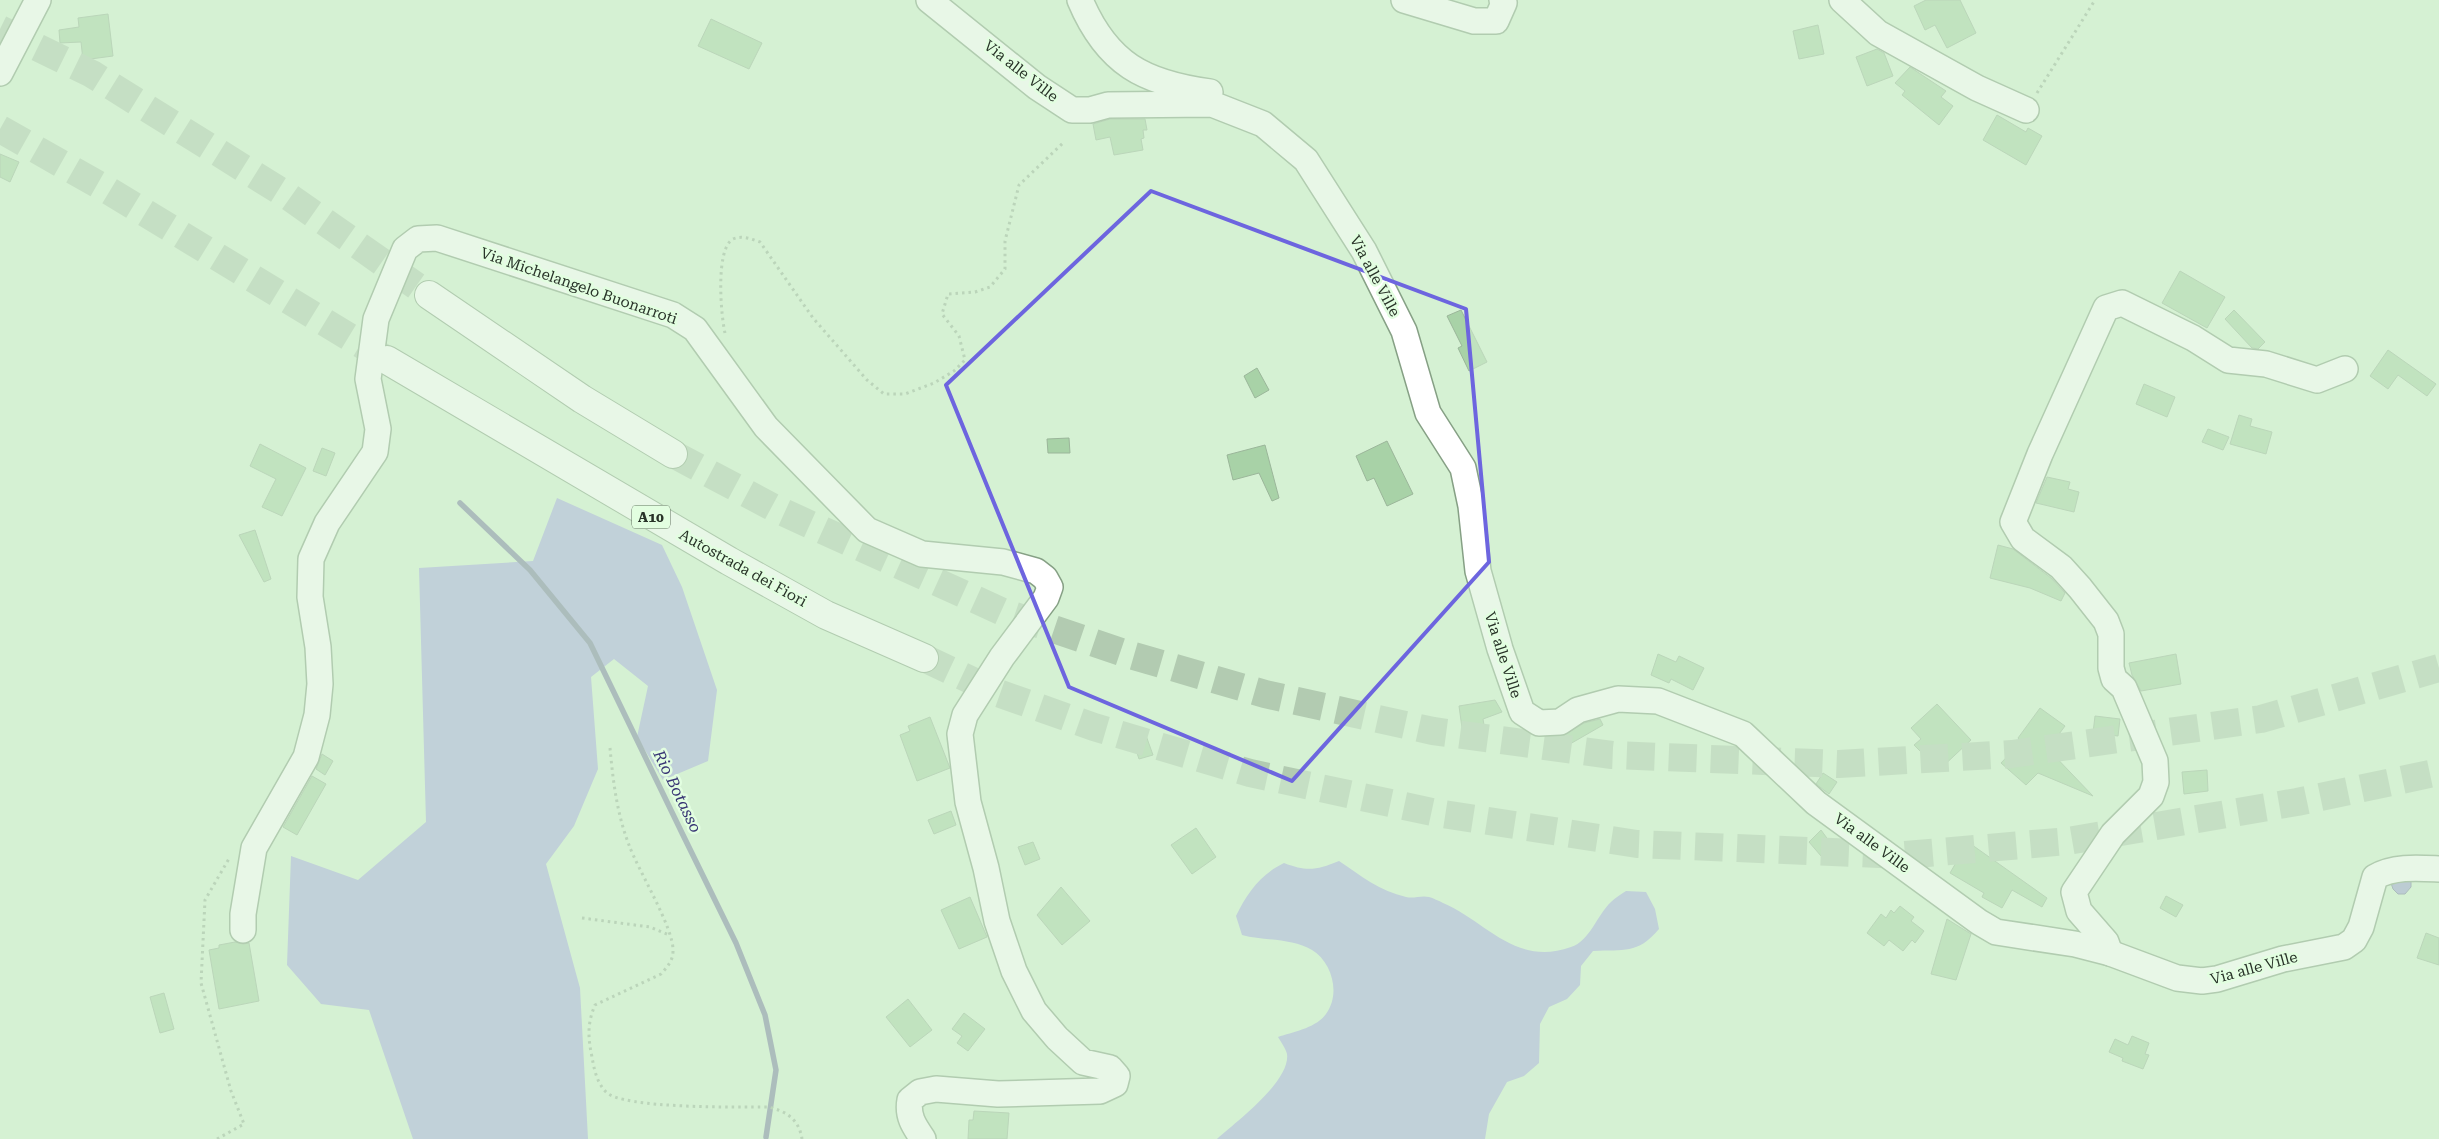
<svg xmlns="http://www.w3.org/2000/svg" width="2439" height="1139" font-family="'Roboto Serif',serif">
<style>
.forest{fill:#a8abdf}
.water{fill:#9ea0d3;stroke:#7b7fa0}
.lines{fill:none;stroke-linecap:round;stroke-linejoin:round}
.stream{stroke:#7b7fa0;stroke-width:5.5}
.building{fill:#a8d2a7;stroke:#9bb69a}
.highway-tunnel{stroke:#b2cbb1;stroke-width:28;stroke-dasharray:28 14;stroke-linecap:butt}
.minor-casing{stroke:#86a085;stroke-width:28}
.highway-casing{stroke:#86a085;stroke-width:30}
.path{stroke:#9cb39b;stroke-width:3;stroke-dasharray:2.5 4;stroke-linecap:butt}
.minor{stroke:#fff;stroke-width:25}
.highway{stroke:#fff;stroke-width:28}
.marked{fill:none;stroke:#6d65df;stroke-width:4;stroke-linejoin:round}
.labels{text-anchor:middle;stroke-width:5;stroke-linejoin:round;paint-order:stroke}
.shield{fill:#e2fee0;stroke:#60705f;stroke-width:1}
.shield-label{font-size:14px;font-weight:bold;fill:#283328}
.street-label{font-size:15px;fill:#283328;stroke:#e2fee0}
.water-label{font-size:16px;font-style:italic;fill:#383574;stroke:#e2fee0}
</style>
<rect width="100%" height="100%" fill="#d5f1d3"/>
<g class="forest">
<path d="M557 498 662 545 682 587 717 690 708 761 663 780 637 737 648 686 614 659 591 677 598 769 574 826 546 864 580 988 588 1139H413L369 1010 321 1004 287 965 291 856 358 880 426 822 419 568 533 561Z"/>
<path d="M1339 861C1361 876 1380 891 1406 897 1414 899 1421 895 1429 897 1433 898 1439 901 1443 903 1486 921 1515 967 1571 947 1590 941 1597 915 1611 902 1615 898 1621 894 1626 891L1646 892 1655 909 1659 929C1637 955 1624 949 1593 951L1581 966 1580 985 1567 999 1549 1007 1540 1024 1539 1063 1524 1076 1507 1082 1489 1114 1485 1139H1217C1236 1122 1291 1081 1287 1054 1286 1049 1281 1042 1278 1037 1293 1032 1316 1028 1326 1014 1341 994 1332 962 1312 950 1292 938 1264 941 1242 935L1236 916C1247 893 1261 874 1284 863 1307 872 1317 870 1339 861Z"/>
</g>
<path class="water" d="M2411 880V887L2405 894H2398L2393 889 2391 883Z"/>
<g class="lines">
<path class="stream" d="M460 503 530 570 590 643 683 835 736 943 765 1015 776 1070 766 1137"/>
</g>
<g class="building">
<path d="M1926 0H1960L1976 33 1947 48 1935 25 1925 30 1914 6Z"/>
<path d="M108 14 113 56 83 60 81 42 60 43 59 30 79 27 78 18Z"/>
<path d="M711 19 762 43 749 69 698 46Z"/>
<path d="M1818 25 1824 54 1799 59 1793 31Z"/>
<path d="M1877 49 1884 53 1893 76 1867 86 1856 57Z"/>
<path d="M1910 67 1946 91 1941 97 1953 106 1939 125 1902 95 1905 91 1895 83Z"/>
<path d="M1997 115 2026 132 2028 128 2042 136 2026 165 1983 140Z"/>
<path d="M1110 119H1145L1147 130H1143L1144 138 1141 139 1143 150 1114 155 1110 137 1096 140 1093 124Z"/>
<path d="M0 154 19 162 10 182 0 177Z"/>
<path d="M2180 271 2225 297 2207 328 2162 303Z"/>
<path d="M1461 310 1487 362 1469 371 1458 348 1462 346 1447 316Z"/>
<path d="M2234 310 2265 342 2258 349 2252 348 2225 319Z"/>
<path d="M2388 350 2436 384 2427 396 2398 375 2388 389 2370 376Z"/>
<path d="M1257 368 1269 390 1255 398 1244 376Z"/>
<path d="M2144 384 2175 397 2167 417 2136 404Z"/>
<path d="M2239 415 2252 419 2250 426 2272 432 2266 454 2230 444Z"/>
<path d="M2208 429 2229 437 2223 450 2202 442Z"/>
<path d="M1069 438 1070 453H1048L1047 439Z"/>
<path d="M1387 441 1413 494 1387 506 1374 478 1367 481 1356 456Z"/>
<path d="M260 444 306 468 282 516 262 507 276 479 250 466Z"/>
<path d="M1265 445 1279 498 1272 501 1259 473 1233 480 1227 455Z"/>
<path d="M322 448 335 453 326 476 313 471Z"/>
<path d="M2047 477 2070 482 2068 489 2079 492 2074 512 2036 503Z"/>
<path d="M255 530 271 579 264 582 239 535Z"/>
<path d="M1998 545 2013 549 2051 578 2065 593 2061 601 2030 588 1990 578Z"/>
<path d="M1658 654 1676 662 1679 656 1704 668 1693 690 1671 679 1669 683 1651 675Z"/>
<path d="M2176 654 2181 684 2141 691 2132 675 2129 663Z"/>
<path d="M1495 700 1502 712 1483 719 1484 725 1462 728 1459 706Z"/>
<path d="M1937 704 1971 740 1939 770 1914 745 1921 739 1911 728Z"/>
<path d="M2040 708 2065 726 2048 749 2093 796 2038 773 2026 785 2001 763 2021 742 2018 738Z"/>
<path d="M2095 716 2120 719 2118 736 2093 733Z"/>
<path d="M930 717 950 768 917 781 900 735 910 731 908 726Z"/>
<path d="M1600 719 1603 725 1570 744 1564 735 1584 723Z"/>
<path d="M1144 730 1153 755 1139 759 1131 735Z"/>
<path d="M322 754 333 761 325 775 316 769Z"/>
<path d="M2207 770 2208 791 2184 794 2182 772Z"/>
<path d="M1823 773 1837 782 1829 794 1816 784Z"/>
<path d="M312 776 326 784 297 835 283 827Z"/>
<path d="M951 811 956 825 934 834 928 820Z"/>
<path d="M1196 828 1216 857 1192 874 1171 845Z"/>
<path d="M1821 830 1832 845 1821 856 1809 842Z"/>
<path d="M1033 842 1040 859 1025 865 1018 847Z"/>
<path d="M1968 842 2047 898 2042 907 2012 890 2002 908 1982 897 1984 893 1950 873Z"/>
<path d="M1061 887 1090 921 1062 945 1037 915Z"/>
<path d="M2166 896 2183 905 2176 917 2160 908Z"/>
<path d="M970 897 987 937 959 949 941 910Z"/>
<path d="M1900 906 1914 917 1911 921 1924 931 1915 943 1912 940 1903 951 1889 940 1884 946 1867 933 1881 914 1886 918 1891 910 1894 913Z"/>
<path d="M1947 919 1971 934 1956 980 1931 974Z"/>
<path d="M2426 933 2439 938V965L2417 958Z"/>
<path d="M235 942 243 944 249 943 259 1001 219 1009 209 950 219 948V945Z"/>
<path d="M164 993 174 1029 160 1033 150 997Z"/>
<path d="M908 999 932 1030 910 1047 886 1017Z"/>
<path d="M964 1013 985 1029 968 1051 957 1043 962 1036 952 1029Z"/>
<path d="M2132 1036 2149 1043 2145 1054 2149 1055 2143 1069 2122 1061 2123 1058 2109 1052 2115 1039 2128 1045Z"/>
<path d="M974 1111 1009 1113 1007 1139H968L969 1120H973Z"/>
</g>
<g class="lines">
<g class="highway-tunnel">
<path d="M0 29 92 74 285 194 429 295"/>
<path d="M0 129 106 189 387 360"/>
<path d="M673 454 776 509 1003 612 1127 654 1265 694 1433 731 1612 755 1839 764 2012 754 2261 719 2439 668"/>
<path d="M924 658 998 693 1094 727 1250 773 1437 813 1637 844 1905 855 2068 841 2297 802 2439 772"/>
</g>
<g class="minor-casing">
<g id="minor">
<path d="M929 0 1037 87 1072 110H1090L1108 105 1212 104 1263 124 1306 160 1364 251 1404 331 1428 413 1463 468 1471 506 1478 571 1500 649 1522 712 1539 723 1560 722 1578 710 1618 699 1658 701 1743 734 1816 803 1979 922 1996 932 2075 944 2110 953 2177 978 2202 981 2217 979 2283 959 2344 947 2354 940 2361 927 2375 877C2394 866 2418 868 2439 869"/>
<path d="M1080 0C1107 64 1144 83 1210 92"/>
<path d="M1404 0 1474 21H1496L1504 3 1502 0"/>
<path d="M1842 0 1878 33 1977 88 2026 110"/>
<path d="M0 73 38 0"/>
<path d="M243 930V914L254 848 306 757 317 715 320 684 318 647 310 597 311 559 327 523 375 452 378 429 368 379 376 319 405 249 418 239 437 238 673 315 695 329 766 427 867 530 922 554 1003 562 1036 571 1045 578 1050 587 1046 598 1002 657 965 715 960 734 968 802 986 868 997 921 1014 971 1034 1011 1057 1038 1083 1062 1110 1068 1117 1076 1115 1084 1100 1091 998 1094 936 1089 920 1092 910 1100C907 1116 914 1126 923 1139"/>
<path d="M2110 953 2106 942 2079 911 2074 892 2113 834 2151 796 2156 782 2155 761 2124 688 2114 679 2111 668V634L2106 621 2080 588 2061 567 2023 539 2013 522 2040 454 2106 308 2122 303 2193 338 2228 360 2266 364 2317 380 2345 369"/>
</g>
</g>
<g class="highway-casing">
<g id="highway">
<path d="M429 295 582 399 673 454"/>
<path d="M387 360 729 561 826 615 924 658"/>
</g>
</g>
<g class="path">
<path d="M2037 93 2095 0"/>
<path d="M725 333C721 316 715 249 733 239 742 235 751 239 760 242L813 318 867 380 884 394H905L934 383 954 371 965 360 959 336 942 314 948 294 975 292 990 287 1005 269V241L1019 185 1063 143"/>
<path d="M610 748C613 781 617 814 629 845 638 870 674 928 673 951 673 961 667 967 661 974L595 1005C587 1024 588 1038 592 1057 594 1069 597 1083 606 1092 623 1109 739 1107 768 1107 786 1111 799 1119 802 1139"/>
<path d="M582 918 650 927 669 935"/>
<path d="M217 1139 244 1124 231 1091 201 983 205 900 230 857"/>
</g>
<use href="#minor" class="minor"/>
<use href="#highway" class="highway"/>
</g>
<path d="M0 0H2439V1139H0ZM1151 191 1466 309 1489 562 1292 781 1069 687 946 385Z" fill="#d5f1d3" fill-opacity=".55" fill-rule="evenodd"/>
<path class="marked" d="M1151 191 1466 309 1489 562 1292 781 1069 687 946 385Z"/>
<g class="labels">
<rect class="shield" x="632" y="505.5" width="38" height="23" rx="4"/>
<g class="shield-label">
<text x="651" y="522">A10</text>
</g>
<g class="street-label">
<text transform="translate(1021 71) rotate(38)" y="5">Via alle Ville</text>
<text transform="translate(1375 276) rotate(62)" y="5">Via alle Ville</text>
<text transform="translate(579 286) rotate(19)" y="5">Via Michelangelo Buonarroti</text>
<text transform="translate(743 568) rotate(29)" y="5">Autostrada dei Fiori</text>
<text transform="translate(1503 655) rotate(72)" y="5">Via alle Ville</text>
<text transform="translate(1872 843) rotate(36)" y="5">Via alle Ville</text>
<text transform="translate(2254 968) rotate(-15)" y="5">Via alle Ville</text>
</g>
<g class="water-label">
<text transform="translate(678 791) rotate(64)" y="6">Rio Botasso</text>
</g>
</g>
</svg>
